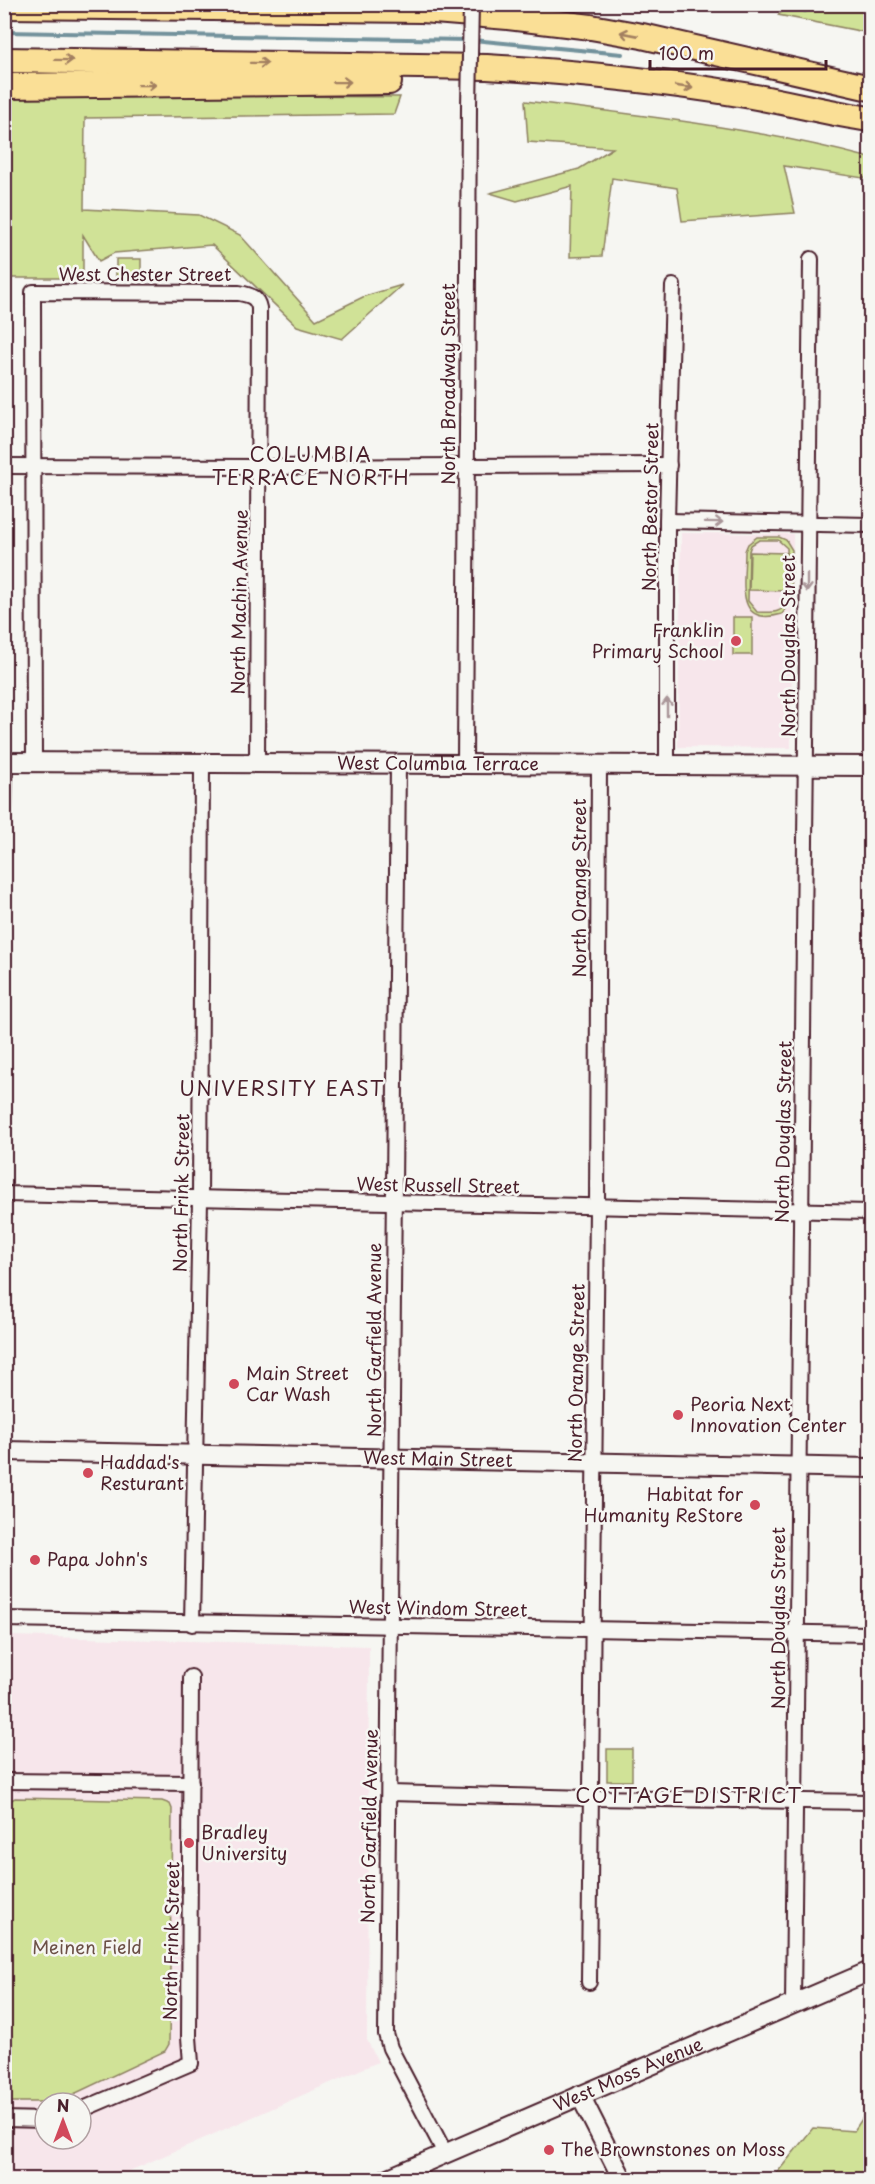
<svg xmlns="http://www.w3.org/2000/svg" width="875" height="2184" font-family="'Playpen Sans',sans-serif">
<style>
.built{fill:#f7e6eb;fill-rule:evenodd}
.green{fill:#d0e297;stroke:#8d8061;stroke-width:1.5;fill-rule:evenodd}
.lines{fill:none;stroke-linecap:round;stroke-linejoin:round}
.stream{stroke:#73929c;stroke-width:4}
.street-casing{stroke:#4a1f2b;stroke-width:18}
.secondary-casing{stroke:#4a1f2b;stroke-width:22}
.highway-casing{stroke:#4a1f2b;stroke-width:28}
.street{stroke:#f6f6f2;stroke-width:14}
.secondary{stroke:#f6f6f2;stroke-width:18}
.highway{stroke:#fadf96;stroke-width:24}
.street-bridge-casing{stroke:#4a1f2b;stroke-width:18;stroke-linecap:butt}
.street-bridge{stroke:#f6f6f2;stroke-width:14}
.oneway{stroke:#a27f60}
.oneway2{stroke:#a99598}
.poi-dot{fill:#d1495b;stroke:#f6f6f2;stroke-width:2}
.labels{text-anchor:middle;stroke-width:5;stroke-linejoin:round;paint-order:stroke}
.street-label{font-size:18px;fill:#4a1f2b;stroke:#f6f6f2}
.poi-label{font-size:18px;fill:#4a1f2b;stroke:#f6f6f2;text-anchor:start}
.park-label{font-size:18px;fill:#6c5046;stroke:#f6f6f2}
.neighbourhood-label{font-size:20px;letter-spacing:1.5px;fill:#4a1f2b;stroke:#f6f6f2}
</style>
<rect width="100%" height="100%" fill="#f6f6f2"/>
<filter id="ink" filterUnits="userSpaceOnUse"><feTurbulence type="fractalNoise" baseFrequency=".0167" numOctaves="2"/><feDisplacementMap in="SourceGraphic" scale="12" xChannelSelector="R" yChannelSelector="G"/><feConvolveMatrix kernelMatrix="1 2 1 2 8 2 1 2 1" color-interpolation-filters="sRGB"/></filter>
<g filter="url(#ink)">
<g class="built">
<path d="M681 533 793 534 791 748 678 747Z"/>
<path d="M12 1636 369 1646 367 2040 378 2062 111 2179 5 2180 4 2120 8 2100ZM45 2103H81V2139H45Z"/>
</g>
<g class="green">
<path d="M791 5H870V33L778 15Z"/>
<path d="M11 94 400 97 394 114 85 118 84 209 199 215 240 235 316 320 365 296 402 285 342 339 297 326 212 245 114 253 99 261 83 235V278H5V95Z"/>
<path d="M525 101C640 115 758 128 870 158V179L784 166 795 213 682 221 677 188 612 178 602 256 570 257 572 186 517 201 490 193 579 169 613 148 528 142Z"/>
<rect x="116" y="259" width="25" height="20"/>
<path d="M757 537H779L786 540 792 550 791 602 782 614C734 628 745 582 745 551L748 544ZM759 540H778L787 548 788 601C782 615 769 612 757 612L748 601 749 551 751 545Z"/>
<path d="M750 552 787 553 786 591 749 590Z"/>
<rect x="733" y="617" width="19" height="38"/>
<rect x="607" y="1749" width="25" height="32"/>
<path d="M15 1798 162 1801 170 1804 172 1809 169 2044 165 2051 57 2102H10L5 2099 4 1861 7 1857 9 1801Z"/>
<path d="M870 2107V2179H772L813 2128 854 2131Z"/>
</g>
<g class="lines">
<g class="stream">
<path d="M805 11 815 4"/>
<path d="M4 32 466 40"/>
<path d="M473 40 622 54"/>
</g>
<g class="street-casing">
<g id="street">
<path d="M4 466 259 467 669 465"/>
<path d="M667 521 870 525"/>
<path d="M34 763 33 292 239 293C250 295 257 297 259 308L257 763"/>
<path d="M398 764 386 2034 390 2048 445 2153"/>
<path d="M465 764 469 106"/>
<path d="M667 765V521L673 286"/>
<path d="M4 811 5 762"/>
<path d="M4 1194 870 1212"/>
<path d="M4 1619 870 1634"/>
<path d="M192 1624 200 1200 202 763"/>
<path d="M4 1781 191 1783"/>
<path d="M389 1793 590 1798 870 1802"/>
<path d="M589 1982 597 1207 599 765"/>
<path d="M793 2004 811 259"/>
<path d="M81 2110 191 2063 189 2037 191 1677"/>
<path d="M4 2119 45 2120"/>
</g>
</g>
<g class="secondary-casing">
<g id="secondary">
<path id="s1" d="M4 762 870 766"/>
<path id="s2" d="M4 1451 870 1468"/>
<path d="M580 2095 623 2180"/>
<path id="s3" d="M384 2180 870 1971"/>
</g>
</g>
<g class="highway-casing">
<g id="highway">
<path d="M4 6 422 10 508 17 591 27 642 36 870 88"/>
<path d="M4 60 487 67C574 72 660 81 745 95 787 102 828 113 870 119"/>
<path d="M4 86 389 82"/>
</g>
</g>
<use href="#street" class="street"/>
<use href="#secondary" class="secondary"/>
<use href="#highway" class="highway"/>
<g class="street-bridge-casing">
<path id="street-bridge" d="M469 106 471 4"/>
</g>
<use href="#street-bridge" class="street-bridge"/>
</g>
<defs><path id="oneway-shaft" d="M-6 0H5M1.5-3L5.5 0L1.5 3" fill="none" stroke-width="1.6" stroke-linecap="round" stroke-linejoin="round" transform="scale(1.5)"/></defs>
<g class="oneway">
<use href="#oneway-shaft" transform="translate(629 34) rotate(-169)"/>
<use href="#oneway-shaft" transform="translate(64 60) rotate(1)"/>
<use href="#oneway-shaft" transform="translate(259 63) rotate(1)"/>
<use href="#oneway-shaft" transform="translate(342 82) rotate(-1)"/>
<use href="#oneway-shaft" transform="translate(147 85) rotate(-1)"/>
<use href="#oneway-shaft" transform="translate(684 87) rotate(8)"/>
</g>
<g class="oneway2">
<use href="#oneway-shaft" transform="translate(714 522) rotate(1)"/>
<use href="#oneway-shaft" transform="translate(807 583) rotate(90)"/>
<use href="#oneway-shaft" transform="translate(667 707) rotate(-90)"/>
</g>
</g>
<g class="poi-dot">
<circle cx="736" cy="641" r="6"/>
<circle cx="234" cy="1384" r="6"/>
<circle cx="678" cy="1415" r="6"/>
<circle cx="88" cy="1473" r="6"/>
<circle cx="755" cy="1505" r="6"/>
<circle cx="35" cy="1560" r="6"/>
<circle cx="189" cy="1843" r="6"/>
<circle cx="549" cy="2150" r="6"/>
</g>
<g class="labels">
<g class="street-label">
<text x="145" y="281">West Chester Street</text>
<text transform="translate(449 384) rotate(-90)" y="6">North Broadway Street</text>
<text transform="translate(651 507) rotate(-89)" y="6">North Bestor Street</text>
<text transform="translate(240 602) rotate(-89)" y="6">North Machin Avenue</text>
<text transform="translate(789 646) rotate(-90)" y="6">North Douglas Street</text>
<text dy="6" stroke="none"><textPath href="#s1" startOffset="434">West Columbia Terrace</textPath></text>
<text transform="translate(580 888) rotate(-90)" y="6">North Orange Street</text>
<text transform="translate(784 1132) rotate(-89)" y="6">North Douglas Street</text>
<text transform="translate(438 1186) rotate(1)" y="6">West Russell Street</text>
<text transform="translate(182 1193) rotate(-89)" y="6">North Frink Street</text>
<text transform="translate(375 1340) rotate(-90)" y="6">North Garfield Avenue</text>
<text transform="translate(577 1373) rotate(-89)" y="6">North Orange Street</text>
<text dy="6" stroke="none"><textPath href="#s2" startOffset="434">West Main Street</textPath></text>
<text transform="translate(438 1609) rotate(1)" y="6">West Windom Street</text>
<text transform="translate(779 1618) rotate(-90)" y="6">North Douglas Street</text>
<text transform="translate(370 1826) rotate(-89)" y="6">North Garfield Avenue</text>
<text transform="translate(172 1941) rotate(-89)" y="6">North Frink Street</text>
<text dy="6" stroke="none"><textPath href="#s3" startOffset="266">West Moss Avenue</textPath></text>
</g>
<g class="poi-label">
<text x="724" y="637" text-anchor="end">Franklin<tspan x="724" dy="21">Primary School</tspan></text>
<text x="246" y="1380">Main Street<tspan x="246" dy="21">Car Wash</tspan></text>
<text x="690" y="1411">Peoria Next<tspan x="690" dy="21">Innovation Center</tspan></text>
<text x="100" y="1469">Haddad's<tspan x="100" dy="21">Resturant</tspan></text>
<text x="743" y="1501" text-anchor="end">Habitat for<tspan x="743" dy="21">Humanity ReStore</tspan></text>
<text x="47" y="1566">Papa John's</text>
<text x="201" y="1839">Bradley<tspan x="201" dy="21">University</tspan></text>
<text x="561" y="2156">The Brownstones on Moss</text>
</g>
<g class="park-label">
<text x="87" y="1954">Meinen Field</text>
</g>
<g class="neighbourhood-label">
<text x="311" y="462">COLUMBIA<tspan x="311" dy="23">TERRACE NORTH</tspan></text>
<text x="282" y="1096">UNIVERSITY EAST</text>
<text x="689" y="1803">COTTAGE DISTRICT</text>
</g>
</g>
<rect width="875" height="2184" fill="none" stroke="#f6f6f2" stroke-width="24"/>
<rect x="12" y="12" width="851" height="2160" fill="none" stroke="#4a1f2b" stroke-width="2" filter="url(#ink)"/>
<g transform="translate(63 2121)"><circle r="28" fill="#f6f6f2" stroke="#b1a0a2" stroke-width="1.5"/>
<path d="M0-4.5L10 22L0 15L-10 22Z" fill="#d1495b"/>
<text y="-9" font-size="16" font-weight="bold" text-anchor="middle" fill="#4a1f2b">N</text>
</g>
<path d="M650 60v9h176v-9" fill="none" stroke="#4a1f2b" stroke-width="3"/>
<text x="659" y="60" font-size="18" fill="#4a1f2b" stroke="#f6f6f2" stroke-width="4.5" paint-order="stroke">100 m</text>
</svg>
